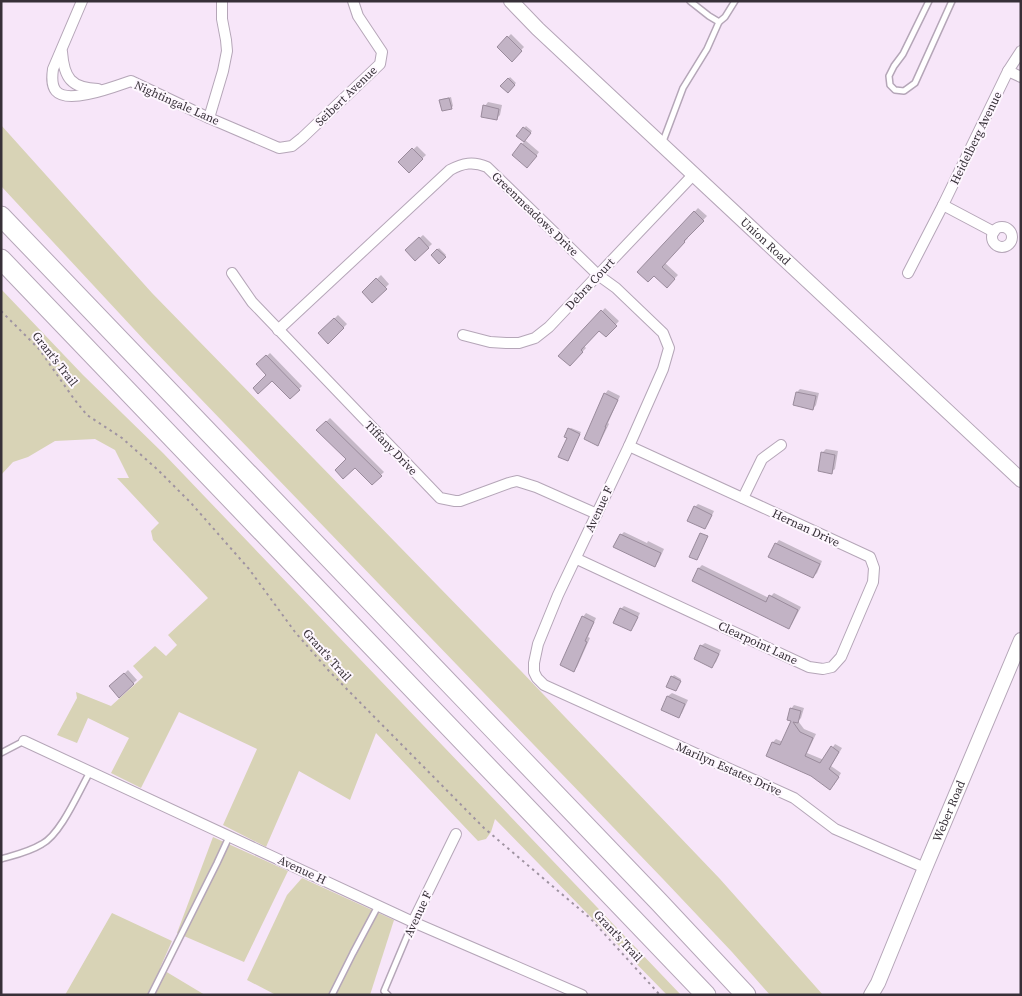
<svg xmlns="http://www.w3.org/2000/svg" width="1022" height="996" font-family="'Source Serif 4',serif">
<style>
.green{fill:#d8d3b6}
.shadow{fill:#0003}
.building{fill:#c2b3c5;stroke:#9a8b9c}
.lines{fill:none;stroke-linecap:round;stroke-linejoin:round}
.service-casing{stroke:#b5a6b8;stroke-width:8}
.minor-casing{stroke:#b5a6b8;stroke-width:12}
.tertiary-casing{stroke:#b5a6b8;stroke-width:16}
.motorway-casing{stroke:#b5a6b8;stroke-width:21}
.path{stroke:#9f93a1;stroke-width:2;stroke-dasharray:2.5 4;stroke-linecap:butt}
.service{stroke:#fff;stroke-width:5}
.minor{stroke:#fff;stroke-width:10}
.tertiary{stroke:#fff;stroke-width:14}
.motorway{stroke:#fff;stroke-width:19}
.labels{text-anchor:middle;stroke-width:4;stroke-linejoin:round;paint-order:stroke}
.street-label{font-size:12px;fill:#373038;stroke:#fef7ff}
</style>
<rect width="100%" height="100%" fill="#f7e6f9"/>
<g class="green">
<path d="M1 125 152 293 521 671 720 879 823 995H770L732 952 663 879 146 342 1 186Z"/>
<path d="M1 289 83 375 163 453 681 995H667L495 819 491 832 486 839 478 841 376 733 350 800 299 771 266 847 223 825 257 749 179 712 141 788 111 773 129 738 88 718 77 743 57 735 77 698 76 692 111 706 143 677 133 666 155 646 166 656 177 645 168 635 208 598 153 540 151 531 159 523 117 478H129L115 450 95 439 55 441 28 457 13 462 1 475Z"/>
<path d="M213 837 288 871 244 962 177 933Z"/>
<path d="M302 878 394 920 370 995H276L247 980 287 895Z"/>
<path d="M112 913 172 941 160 968 205 995H65Z"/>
</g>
<g class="shadow">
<path d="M511 34 524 47 512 60 498 47Z"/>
<path d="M510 77 516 83 508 91 502 86Z"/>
<path d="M451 97 453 106 451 108 441 101 442 99Z"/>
<path d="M488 102 502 105 500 115 496 119 485 106Z"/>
<path d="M526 126 532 131 525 140 539 152 531 163 522 144 525 141 518 135Z"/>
<path d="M417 146 426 155 409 171 400 162Z"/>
<path d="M698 208 707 216 687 237 688 238 665 263 678 275 667 286 654 274 639 271Z"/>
<path d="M423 235 432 244 415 260 406 250Z"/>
<path d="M439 248 446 255 439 262 433 255Z"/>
<path d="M381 275 389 284 372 301 364 292Z"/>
<path d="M605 308 619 321 606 335 599 329 584 346 586 348 570 365 560 356Z"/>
<path d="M338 315 347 324 329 342 320 333Z"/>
<path d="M270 353 302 386 290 398 258 364Z"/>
<path d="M800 389 819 393 816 405 813 409 797 392Z"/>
<path d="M608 390 620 396 608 423 609 424 601 440 597 444 605 394Z"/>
<path d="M330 418 384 472 372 483 318 430Z"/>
<path d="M571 428 581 432 569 458V429Z"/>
<path d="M826 449 838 451 835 469 831 472 823 452Z"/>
<path d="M698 504 714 511 708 524 705 527 695 507Z"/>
<path d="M624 532 647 543 648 541 664 549 658 562 654 566 621 535Z"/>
<path d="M779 540 822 561 817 573 813 577 776 544Z"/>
<path d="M702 565 769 598 774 593 801 607 792 624 789 628 693 581 699 568Z"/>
<path d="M624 606 640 613 634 626 630 630 621 609Z"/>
<path d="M586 613 596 618 588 637 590 638 577 667 574 670 583 617Z"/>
<path d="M705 643 721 650 716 662 712 666 701 646Z"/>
<path d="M128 670 137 680 119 696 111 687Z"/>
<path d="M674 675 681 679 677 688 672 677Z"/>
<path d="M672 693 688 700 682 713 679 717 668 696Z"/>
<path d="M794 705 804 708 801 718 798 721 804 729 816 734 807 753 824 760 835 744 842 748 831 766 841 773 834 785 767 755 773 742 776 739 783 742 793 720 791 709Z"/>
</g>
<g class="building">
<path d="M507 36 522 51 512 62 497 47Z"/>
<path d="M508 78 515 85 508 93 500 86Z"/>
<path d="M449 98 452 109 442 111 439 100Z"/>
<path d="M483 105 499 109 497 120 481 117Z"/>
<path d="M523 127 531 133 524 142 516 136Z"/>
<path d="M521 143 537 156 527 168 512 155Z"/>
<path d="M412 148 423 159 409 173 398 162Z"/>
<path d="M694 211 704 221 684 241 685 242 662 267 675 279 667 288 654 276 648 282 637 272Z"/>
<path d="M419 237 429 248 415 261 405 250Z"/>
<path d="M437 249 446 257 439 264 431 255Z"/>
<path d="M376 278 387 289 372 303 362 292Z"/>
<path d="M601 310 617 326 606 337 599 331 581 350 583 352 570 366 558 356Z"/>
<path d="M334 318 344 328 328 344 318 333Z"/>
<path d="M266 355 300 390 290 399 272 381 258 394 253 388 266 375 256 364Z"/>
<path d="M796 392 816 396 813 410 793 405Z"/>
<path d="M604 393 618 400 605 427H606L598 446 584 439Z"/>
<path d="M326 421 382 476 372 485 355 468 343 479 335 470 346 459 316 430Z"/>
<path d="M568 428 580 434 568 461 558 457 567 438 564 437Z"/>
<path d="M821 452 835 455 832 474 818 471Z"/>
<path d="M694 506 712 515 705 529 687 521Z"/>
<path d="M700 533 708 536 697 560 689 557Z"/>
<path d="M620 534 661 553 655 567 613 547Z"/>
<path d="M775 543 820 564 813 578 768 557Z"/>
<path d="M698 568 766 602 769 595 798 610 789 629 692 581Z"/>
<path d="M620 608 638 617 631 631 613 623Z"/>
<path d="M582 616 594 622 585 641 587 642 574 672 560 665Z"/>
<path d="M700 645 719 654 712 668 694 659Z"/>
<path d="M124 673 134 684 119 698 109 686Z"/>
<path d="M671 676 681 681 676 691 666 687Z"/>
<path d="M667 696 685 704 679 718 661 710Z"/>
<path d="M790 708 801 711 798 723 793 722 800 732 813 738 805 756 820 763 831 746 839 752 829 769 839 777 830 790 811 776 766 756 772 742 780 745 791 721 787 720Z"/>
</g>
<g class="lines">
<g class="service-casing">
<g id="service">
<path d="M690 1 709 16 719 22 725 17 735 1"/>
<path d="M929 1 903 54 894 66 889 76 890 85 895 90 904 91 915 83 952 1"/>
<path d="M662 144 683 88 707 49 719 22"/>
<path d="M1 753 24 741"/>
<path d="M1 859C15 855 29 852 42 844 61 834 79 791 90 772"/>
<path d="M151 995 217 863 229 837"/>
<path d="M332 995 353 953 378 906"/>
<path d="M388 995 384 991 413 922"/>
</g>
</g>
<g class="minor-casing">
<g id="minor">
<path d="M82 1 53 69C52 76 51 85 56 91 68 105 116 86 131 81L209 118 279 148 292 146 302 138 380 64 382 52 358 16 353 1"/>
<path d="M62 52C64 78 71 88 98 89"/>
<path d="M1008 71 1021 77"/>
<path d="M209 118 223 71 227 51 226 40 222 19V1"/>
<path d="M943 205 994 232"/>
<circle cx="1002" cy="237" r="10"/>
<path d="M232 273 252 302 440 498 455 501H460L509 483 517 481 536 487 597 514"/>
<path d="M908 273 943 205 1008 71 1021 51"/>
<path d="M278 330 450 170C463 163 473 161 487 167L598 275 616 288 663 333 669 348 663 369 629 446 558 595 538 644 534 663V672L537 678 544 685 794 798 835 829 925 868"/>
<path d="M463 335 490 342 506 343H519L535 338 549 327 598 275 694 174"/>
<path d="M743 498 762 459 781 445"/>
<path d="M577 559 809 667 823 669 832 667 841 657 873 582 874 568 870 557 762 507 629 446"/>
<path d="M24 741 413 922 582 995"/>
<path d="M413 922 456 834"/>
</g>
</g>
<g class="tertiary-casing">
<g id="tertiary">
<path id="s1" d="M511 1 538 29 1021 480"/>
<path id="s2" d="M871 995 878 983 925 868 1021 640"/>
</g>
</g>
<g class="motorway-casing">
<g id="motorway">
<path d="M1 216 659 902 746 995"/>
<path d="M1 259 706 995"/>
</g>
</g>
<path class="path" d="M1 311 39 349 74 399 87 415 122 438 158 470 191 503 249 569 295 632 329 671 484 828 590 918 660 995"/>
<use href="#service" class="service"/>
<use href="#minor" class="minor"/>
<use href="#tertiary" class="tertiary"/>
<use href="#motorway" class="motorway"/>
</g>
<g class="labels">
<g class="street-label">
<text transform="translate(346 96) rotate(-44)" y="4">Seibert Avenue</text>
<text transform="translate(177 103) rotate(24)" y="4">Nightingale Lane</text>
<text transform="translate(976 138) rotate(-64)" y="4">Heidelberg Avenue</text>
<text transform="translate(535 214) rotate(44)" y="4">Greenmeadows Drive</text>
<text dy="4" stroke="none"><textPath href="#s1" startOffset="350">Union Road</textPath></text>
<text transform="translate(590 284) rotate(-47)" y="4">Debra Court</text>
<text transform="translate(55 359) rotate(52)" y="4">Grant's Trail</text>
<text transform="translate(391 448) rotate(46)" y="4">Tiffany Drive</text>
<text transform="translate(599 509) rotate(-65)" y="4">Avenue F</text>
<text transform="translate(806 528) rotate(25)" y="4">Hernan Drive</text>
<text transform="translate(758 643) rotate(25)" y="4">Clearpoint Lane</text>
<text transform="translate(327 655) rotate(48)" y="4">Grant's Trail</text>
<text transform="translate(729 769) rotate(24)" y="4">Marilyn Estates Drive</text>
<text dy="4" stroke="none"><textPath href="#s2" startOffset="200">Weber Road</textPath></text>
<text transform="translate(302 870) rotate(25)" y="4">Avenue H</text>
<text transform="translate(418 914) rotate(-65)" y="4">Avenue F</text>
<text transform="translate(618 936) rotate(47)" y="4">Grant's Trail</text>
</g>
</g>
<rect width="1022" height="996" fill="none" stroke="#373038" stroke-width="5"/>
</svg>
